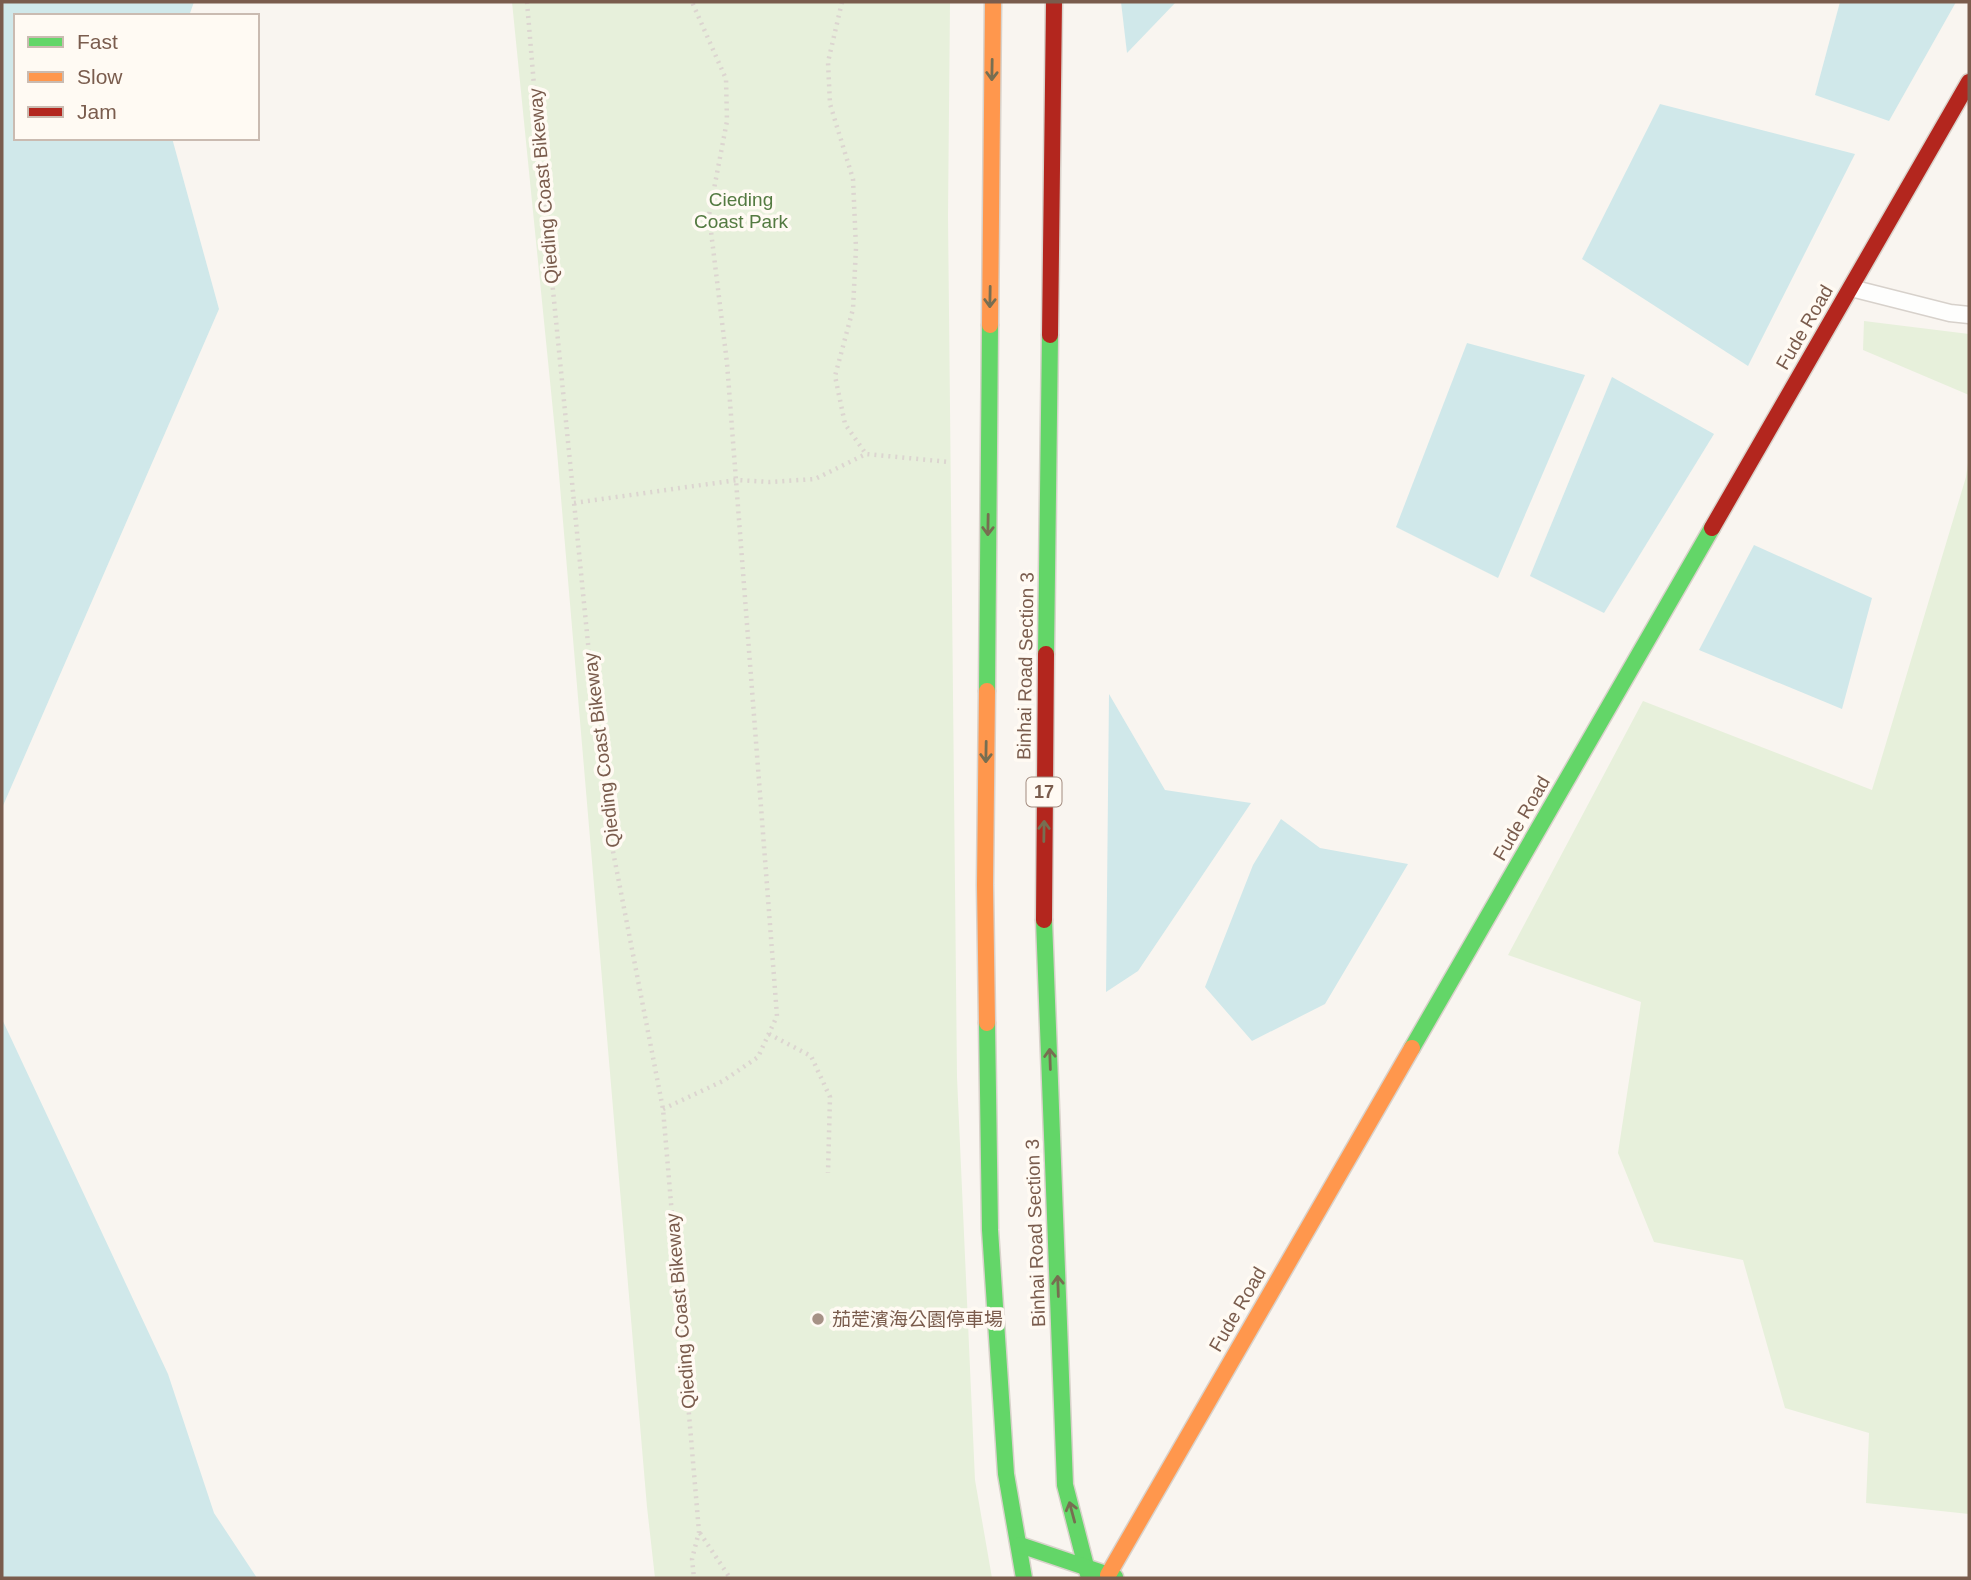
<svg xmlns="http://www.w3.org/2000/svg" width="1971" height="1580" font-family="Arial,'Noto Sans TC',sans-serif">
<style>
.green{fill:#e7f0db}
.water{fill:#d0e8ea}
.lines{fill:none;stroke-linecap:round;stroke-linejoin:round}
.lane-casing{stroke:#d7d1cb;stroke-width:19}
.fast-casing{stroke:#d9d2cb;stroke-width:19}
.slow-casing{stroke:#d9d2cb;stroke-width:19}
.jam-casing{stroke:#d9d2cb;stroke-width:19}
.path{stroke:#dcd5d0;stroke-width:4.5;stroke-dasharray:2 5;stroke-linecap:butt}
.lane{stroke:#fefefd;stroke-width:16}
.fast{stroke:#63d668;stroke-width:16}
.slow{stroke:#ff974d;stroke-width:16}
.jam{stroke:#b3261e;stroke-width:16}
.oneway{stroke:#776e51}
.poi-dot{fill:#a69286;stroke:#fffaf3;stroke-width:2.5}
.labels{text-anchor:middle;stroke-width:7;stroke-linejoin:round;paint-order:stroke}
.shield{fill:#fffaf3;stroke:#a28b7f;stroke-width:2}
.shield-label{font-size:18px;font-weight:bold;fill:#7a5c4d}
.street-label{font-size:19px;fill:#7a5c4d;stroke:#fffaf3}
.park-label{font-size:19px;fill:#537a41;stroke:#fffaf3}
.poi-label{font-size:19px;fill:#7a5c4d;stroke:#fffaf3;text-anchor:start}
</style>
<rect width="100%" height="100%" fill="#f9f5f0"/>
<g class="green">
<path d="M512 2H950L948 216 957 1077 975 1480 992 1578H655L647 1507 557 451Z"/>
<path d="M1864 321 1969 334V395L1863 350Z"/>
<path d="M1969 456V1514L1866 1503 1869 1433 1785 1408 1743 1260 1654 1242 1618 1153 1641 1002 1508 955 1643 701 1872 790 1966 477Z"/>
</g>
<g class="water">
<path d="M2 2H194L189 16H16V138H172L219 309 2 808Z"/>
<path d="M1121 2H1176L1127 53Z"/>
<path d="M1840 2H1956L1889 121 1815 95Z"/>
<path d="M1660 104 1855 154 1748 366 1582 259Z"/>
<path d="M1467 343 1585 375 1498 578 1396 527Z"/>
<path d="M1612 377 1714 434 1604 613 1530 576Z"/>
<path d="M1754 545 1872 598 1842 709 1699 650Z"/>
<path d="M1109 694 1165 790 1251 803 1138 971 1106 992Z"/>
<path d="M1281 819 1320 848 1408 864 1325 1004 1252 1041 1205 987 1253 865Z"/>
<path d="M2 1019 168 1374 214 1513 257 1578H2Z"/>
</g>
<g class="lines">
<g class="lane-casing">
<path id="lane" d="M1851 288 1950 313 1969 315"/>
</g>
<g class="fast-casing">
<g id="fast">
<path d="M1046 654 1050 335"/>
<path d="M987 691 990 325"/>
<path d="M1044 920 1065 1485 1089 1578"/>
<path d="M987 1023 990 1230 1006 1474 1024 1578"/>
<path d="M1412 1048 1712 528"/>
<path d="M1020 1545 1115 1577"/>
</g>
</g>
<g class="slow-casing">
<g id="slow">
<path d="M990 325 993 2"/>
<path d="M987 691 985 885 987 1023"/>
<path d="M1108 1575 1412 1048"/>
</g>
</g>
<g class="jam-casing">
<g id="jam">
<path d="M1050 335 1054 2"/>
<path d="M1712 528 1969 82"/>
<path d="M1044 920 1046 654"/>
</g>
</g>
<g class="path">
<path d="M527 2 541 169 604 805 663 1109 699 1532 692 1559 694 1578"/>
<path d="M842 2 828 62 830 104 853 179 856 248 853 309 835 376 845 424 866 454"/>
<path d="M574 503 737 480 770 482 815 479 866 454 949 462"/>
<path d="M769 1034 811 1056 830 1097 828 1173"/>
<path d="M663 1109 723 1081 758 1057 777 1016 727 363 709 215 727 121 726 79 692 2"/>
<path d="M700 1533 730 1578"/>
</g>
<use href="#lane" class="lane"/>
<use href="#fast" class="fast"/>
<use href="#slow" class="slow"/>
<use href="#jam" class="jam"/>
</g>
<defs><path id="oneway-shaft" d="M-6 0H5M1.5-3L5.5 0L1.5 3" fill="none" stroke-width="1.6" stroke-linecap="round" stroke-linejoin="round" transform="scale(1.75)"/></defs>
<g class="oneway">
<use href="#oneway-shaft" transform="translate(992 70) rotate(91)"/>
<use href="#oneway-shaft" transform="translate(990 297) rotate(91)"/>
<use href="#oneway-shaft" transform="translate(988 525) rotate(91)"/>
<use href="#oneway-shaft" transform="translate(986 752) rotate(91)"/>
<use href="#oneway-shaft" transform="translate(1044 831) rotate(-89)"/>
<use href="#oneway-shaft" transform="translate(1050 1059) rotate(-92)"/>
<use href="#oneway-shaft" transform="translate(1058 1286) rotate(-92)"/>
<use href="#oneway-shaft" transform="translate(1072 1512) rotate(-105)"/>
</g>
<circle class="poi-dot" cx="818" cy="1319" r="7"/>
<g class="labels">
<rect class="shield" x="1026.5" y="777.5" width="35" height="29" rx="5"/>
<g class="shield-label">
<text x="1044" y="798">17</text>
</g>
<g class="street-label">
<text transform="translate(543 186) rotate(-95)" y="7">Qieding Coast Bikeway</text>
<text transform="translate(1804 327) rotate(-60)" y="7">Fude Road</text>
<text transform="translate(1025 666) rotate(-89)" y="7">Binhai Road Section 3</text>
<text transform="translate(601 750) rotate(-97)" y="7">Qieding Coast Bikeway</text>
<text transform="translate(1521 818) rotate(-60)" y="7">Fude Road</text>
<text transform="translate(1035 1233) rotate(-92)" y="7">Binhai Road Section 3</text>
<text transform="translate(1237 1309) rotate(-60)" y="7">Fude Road</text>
<text transform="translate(680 1311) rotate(-95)" y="7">Qieding Coast Bikeway</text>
</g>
<g class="park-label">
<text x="741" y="206">Cieding<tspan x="741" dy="22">Coast Park</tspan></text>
</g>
<g class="poi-label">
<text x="832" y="1326">茄萣濱海公園停車場</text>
</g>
</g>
<rect width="1971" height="1580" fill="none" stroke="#7a5c4d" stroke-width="7"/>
<rect x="14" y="14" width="245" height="126" fill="#fffaf3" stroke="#cabbb1" stroke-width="2"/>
<rect x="28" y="37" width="35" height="10" fill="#63d668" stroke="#cabbb1" stroke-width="2"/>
<text x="77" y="49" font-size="21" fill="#7a5c4d">Fast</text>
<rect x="28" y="72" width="35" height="10" fill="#ff974d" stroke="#cabbb1" stroke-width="2"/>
<text x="77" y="84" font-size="21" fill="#7a5c4d">Slow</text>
<rect x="28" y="107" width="35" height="10" fill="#b3261e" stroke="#cabbb1" stroke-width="2"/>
<text x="77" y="119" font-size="21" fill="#7a5c4d">Jam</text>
</svg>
